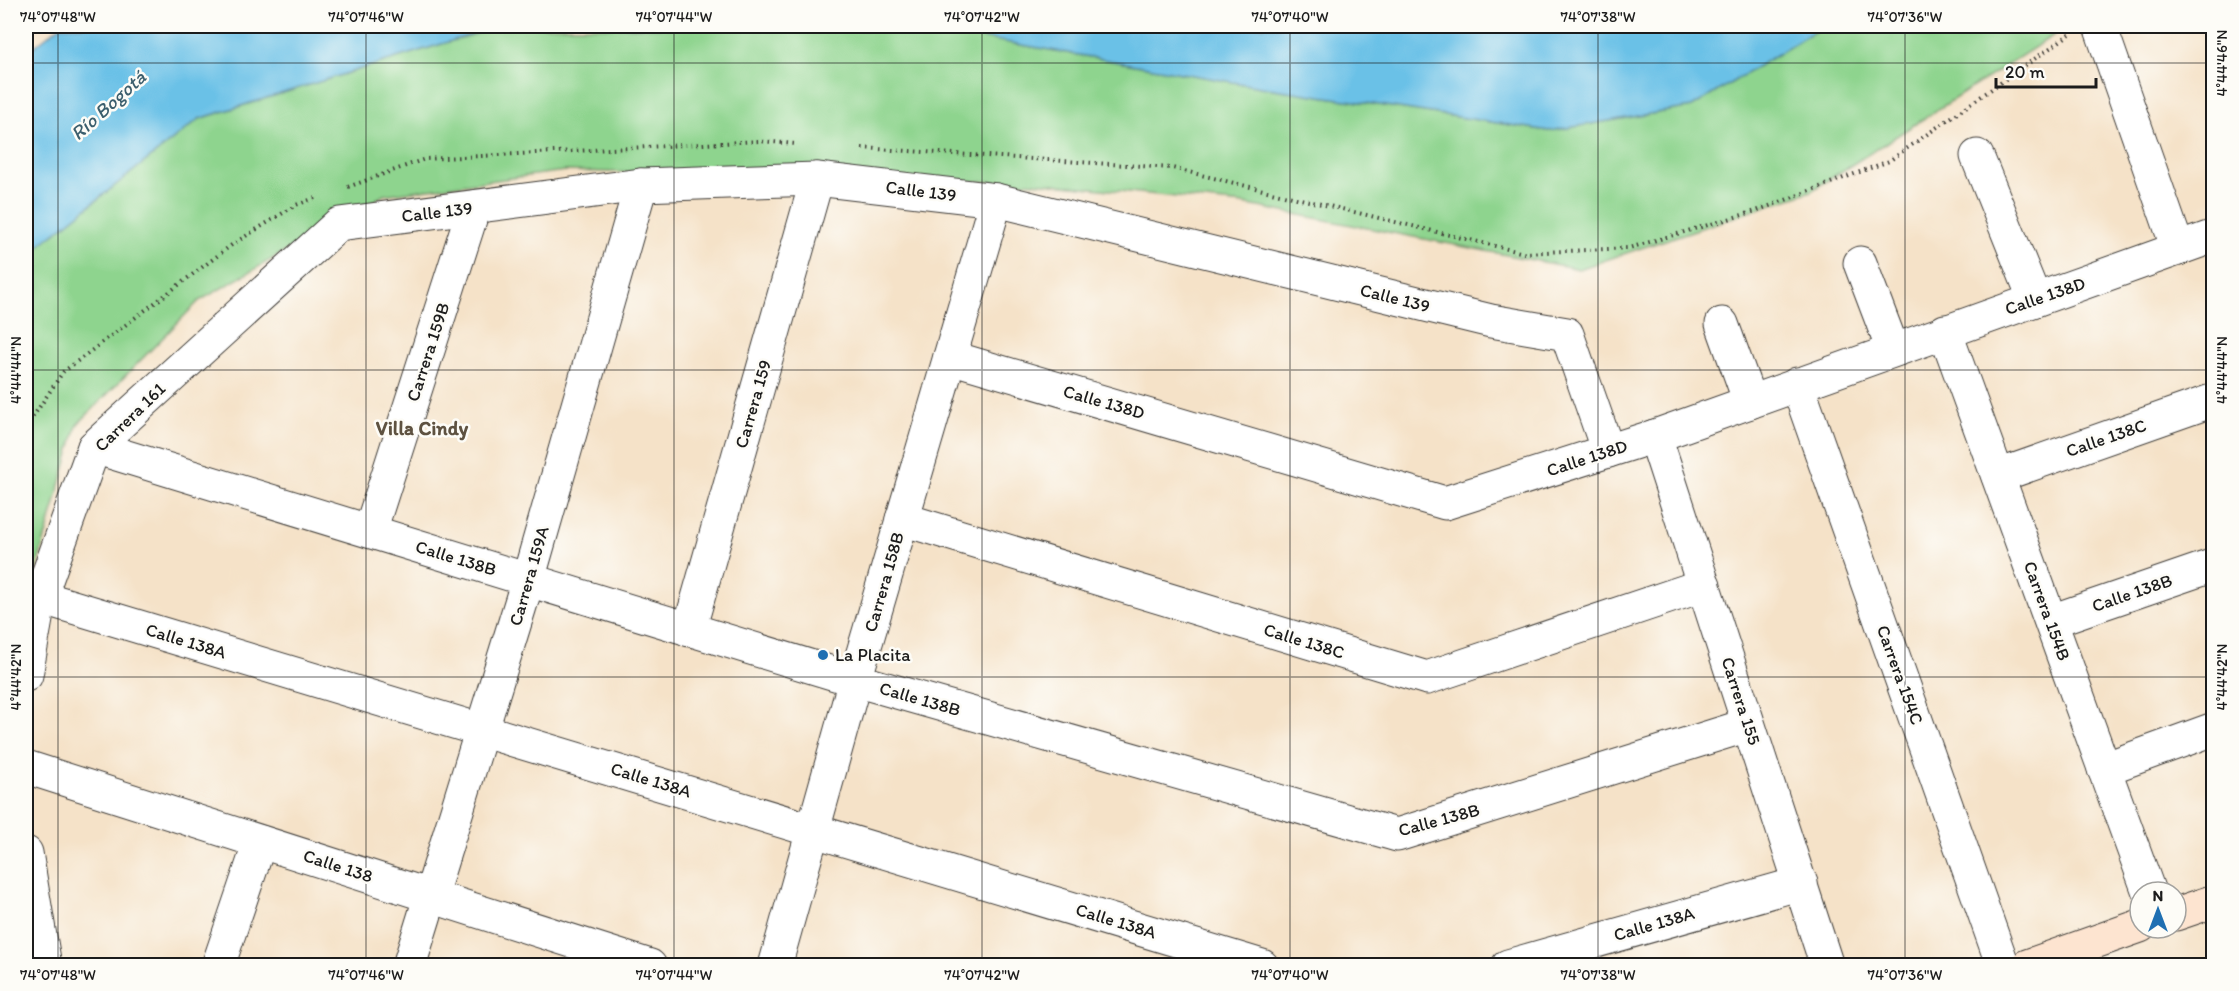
<svg xmlns="http://www.w3.org/2000/svg" width="2239" height="991" font-family="Itim,sans-serif">
<style>
.green{fill:#8ed48e;stroke:#557855;stroke-width:1.5}
.water{fill:#6ac1e7;stroke:#436e82;stroke-width:1.5}
.lines{fill:none;stroke-linecap:round;stroke-linejoin:round}
.street-casing{stroke:#3d3a36;stroke-width:35}
.secondary-casing{stroke:#3d3a36;stroke-width:35}
.path{stroke:#3d3a36;stroke-width:4;stroke-dasharray:1.5 4.5;stroke-linecap:butt}
.street{stroke:#fff;stroke-width:33}
.secondary{stroke:#fde4d0;stroke-width:33}
.ticks{fill:none;stroke:#1c1c1c;stroke-width:1.5;stroke-opacity:0.45}
.poi-dot{fill:#1f6fb2;stroke:#fdfcf7;stroke-width:2}
.labels{text-anchor:middle;stroke-width:5;stroke-linejoin:round;paint-order:stroke}
.street-label{font-size:18px;fill:#1c1c1c;stroke:#fdfcf7}
.poi-label{font-size:18px;fill:#1c1c1c;stroke:#fdfcf7;text-anchor:start}
.water-label{font-size:20px;font-style:italic;fill:#3b5e6d;stroke:#fdfcf7}
.neighbourhood-label{font-size:20px;font-weight:bold;fill:#5e5241;stroke:#fdfcf7}
.neatline{fill:none;stroke:#1c1c1c;stroke-width:2}
.ticks-label{font-size:15px;text-anchor:middle;fill:#1c1c1c}
</style>
<rect width="100%" height="100%" fill="#fdfcf7"/>
<filter id="ink" filterUnits="userSpaceOnUse"><feTurbulence type="fractalNoise" baseFrequency=".0167" numOctaves="2"/><feDisplacementMap in="SourceGraphic" scale="12" xChannelSelector="R" yChannelSelector="G"/><feConvolveMatrix kernelMatrix="1 2 1 2 8 2 1 2 1" color-interpolation-filters="sRGB"/></filter>
<filter id="wash" filterUnits="userSpaceOnUse"><feTurbulence type="fractalNoise" baseFrequency=".008" numOctaves="4" result="noise"/><feDisplacementMap in="SourceGraphic" scale="24" xChannelSelector="R" yChannelSelector="G"/><feGaussianBlur stdDeviation="1.35" result="paint"/><feColorMatrix in="noise" values="0 0 0 0 0 0 0 0 0 0 0 0 0 0 0 0 0 1.4 0 .05"/><feComposite in="paint" operator="in"/></filter>
<g filter="url(#wash)">
<rect width="100%" height="100%" fill="#f5e2c8"/>
<path class="green" d="M500 26 936 30 1261 87 1549 131 1692 107 1823 26H2068L1811 191 1579 269 1243 204 1044 183 565 171 384 195 199 301 77 425 26 606V256L199 119Z"/>
<g class="water">
<path d="M60 26H500L199 119 26 256V53Z"/>
<path d="M609 26H1823L1692 107 1549 131 1261 87 936 30Z"/>
</g>
</g>
<g filter="url(#ink)">
<g class="lines">
<g class="street-casing">
<g id="street">
<path d="M2100 26 2178 249"/>
<path d="M1977 156 2035 300"/>
<path d="M1860 263 1893 350"/>
<path d="M1722 324 1750 402"/>
<path d="M1945 331 2149 892"/>
<path d="M950 357 1445 503 1655 436 2214 236"/>
<path d="M1797 384 2003 966"/>
<path d="M1655 436 1827 966"/>
<path d="M94 447 855 680 1397 835 1748 725"/>
<path d="M1998 476 2214 400"/>
<path d="M902 519 1427 678 1704 585"/>
<path d="M370 531 474 207"/>
<path d="M40 597 1262 966"/>
<path d="M2051 621 2214 565"/>
<path d="M689 630 817 179"/>
<path d="M26 675 40 597 94 447 339 224 641 185 817 179 996 200 1491 321 1567 334 1608 451"/>
<path d="M26 767 650 966"/>
<path d="M2104 769 2214 729"/>
<path d="M26 853 45 966"/>
<path d="M218 966 260 842"/>
<path d="M409 966 528 580 641 185"/>
<path d="M775 966 855 680 996 200"/>
<path d="M1508 966 1801 883"/>
</g>
</g>
<g class="secondary-casing">
<g id="secondary">
<path d="M2176 914 2214 901"/>
<path d="M2027 966 2140 926"/>
</g>
</g>
<g class="path">
<path d="M862 148 1172 168 1524 253 1629 248 1756 211 1889 161 2070 34"/>
<path d="M348 187 425 159 759 141 797 144"/>
<path d="M26 427 63 372 233 244 296 205 315 198"/>
</g>
<use href="#street" class="street"/>
<use href="#secondary" class="secondary"/>
</g>
</g>
<path class="ticks" d="M58 26V966M366 26V966M674 26V966M982 26V966M1290 26V966M1598 26V966M1905 26V966M2213 26V966M26 63H2214M26 370H2214M26 677H2214"/>
<circle class="poi-dot" cx="823" cy="655" r="6"/>
<g class="labels">
<g class="street-label">
<text transform="translate(921 191) rotate(7)" y="6">Calle 139</text>
<text transform="translate(437 212) rotate(-7)" y="6">Calle 139</text>
<text transform="translate(2045 296) rotate(-19)" y="6">Calle 138D</text>
<text transform="translate(1395 298) rotate(14)" y="6">Calle 139</text>
<text transform="translate(428 352) rotate(-72)" y="6">Carrera 159B</text>
<text transform="translate(1104 402) rotate(16)" y="6">Calle 138D</text>
<text transform="translate(753 404) rotate(-74)" y="6">Carrera 159</text>
<text transform="translate(130 417) rotate(-44)" y="6">Carrera 161</text>
<text transform="translate(2106 438) rotate(-19)" y="6">Calle 138C</text>
<text transform="translate(1587 458) rotate(-18)" y="6">Calle 138D</text>
<text transform="translate(456 558) rotate(17)" y="6">Calle 138B</text>
<text transform="translate(529 576) rotate(-74)" y="6">Carrera 159A</text>
<text transform="translate(884 582) rotate(-74)" y="6">Carrera 158B</text>
<text transform="translate(2132 593) rotate(-19)" y="6">Calle 138B</text>
<text transform="translate(2047 611) rotate(70)" y="6">Carrera 154B</text>
<text transform="translate(186 641) rotate(17)" y="6">Calle 138A</text>
<text transform="translate(1304 641) rotate(17)" y="6">Calle 138C</text>
<text transform="translate(1900 675) rotate(70)" y="6">Carrera 154C</text>
<text transform="translate(920 699) rotate(16)" y="6">Calle 138B</text>
<text transform="translate(1741 701) rotate(72)" y="6">Carrera 155</text>
<text transform="translate(651 780) rotate(17)" y="6">Calle 138A</text>
<text transform="translate(1439 820) rotate(-15)" y="6">Calle 138B</text>
<text transform="translate(338 866) rotate(18)" y="6">Calle 138</text>
<text transform="translate(1116 921) rotate(17)" y="6">Calle 138A</text>
<text transform="translate(1654 924) rotate(-16)" y="6">Calle 138A</text>
</g>
<g class="poi-label">
<text x="835" y="661">La Placita</text>
</g>
<g class="water-label">
<text transform="translate(108 105) rotate(-42)" y="7">Río Bogotá</text>
</g>
<g class="neighbourhood-label">
<text x="422" y="435">Villa Cindy</text>
</g>
</g>
<rect width="2239" height="991" fill="none" stroke="#fdfcf7" stroke-width="66"/>
<g transform="translate(2158 910)"><circle r="28" fill="#fdfcf7" stroke="#a3a29f" stroke-width="1.5"/>
<path d="M0-4.5L10 22L0 15L-10 22Z" fill="#1f6fb2"/>
<text y="-9" font-size="16" font-weight="bold" text-anchor="middle" fill="#1c1c1c">N</text>
</g>
<path d="M1996 78v9h100v-9" fill="none" stroke="#1c1c1c" stroke-width="3"/>
<text x="2005" y="78" font-size="18" fill="#1c1c1c" stroke="#fdfcf7" stroke-width="4.5" paint-order="stroke">20 m</text>
<rect x="33" y="33" width="2173" height="925" class="neatline"/>
<g class="ticks-label">
<text x="58" y="22">74°07'48"W</text>
<text x="366" y="22">74°07'46"W</text>
<text x="674" y="22">74°07'44"W</text>
<text x="982" y="22">74°07'42"W</text>
<text x="1290" y="22">74°07'40"W</text>
<text x="1598" y="22">74°07'38"W</text>
<text x="1905" y="22">74°07'36"W</text>
<text transform="translate(2222 63) rotate(-90)" y="5">4°44'46"N</text>
<text transform="translate(16 370) rotate(-90)" y="5">4°44'44"N</text>
<text transform="translate(2222 370) rotate(-90)" y="5">4°44'44"N</text>
<text transform="translate(16 677) rotate(-90)" y="5">4°44'42"N</text>
<text transform="translate(2222 677) rotate(-90)" y="5">4°44'42"N</text>
<text x="58" y="980">74°07'48"W</text>
<text x="366" y="980">74°07'46"W</text>
<text x="674" y="980">74°07'44"W</text>
<text x="982" y="980">74°07'42"W</text>
<text x="1290" y="980">74°07'40"W</text>
<text x="1598" y="980">74°07'38"W</text>
<text x="1905" y="980">74°07'36"W</text>
</g>
</svg>
